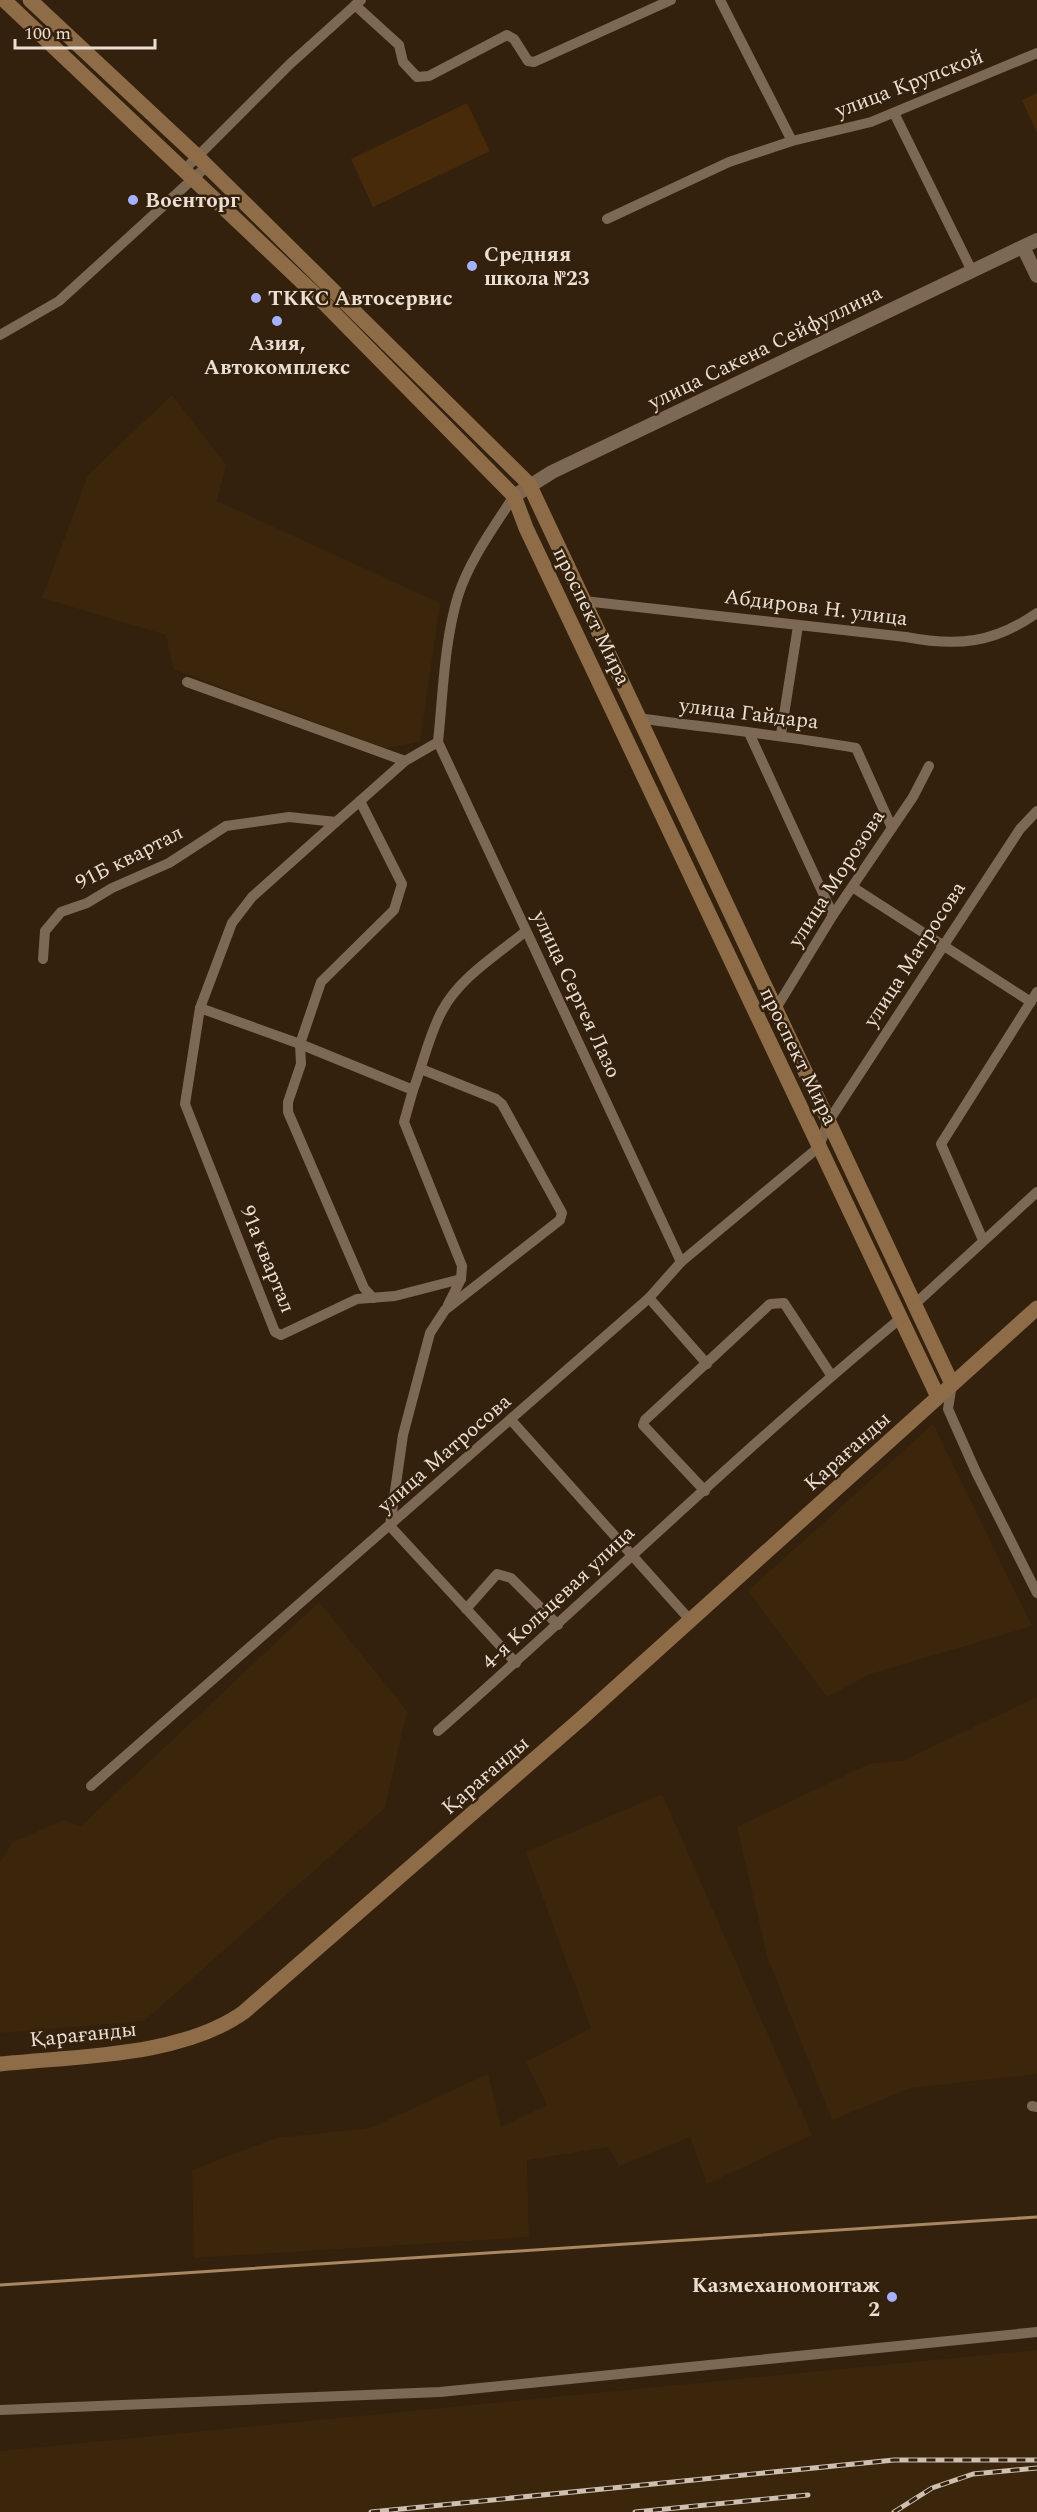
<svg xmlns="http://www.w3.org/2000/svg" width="1037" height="2512" font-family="Spectral,serif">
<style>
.built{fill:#3c260b}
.green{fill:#462a09}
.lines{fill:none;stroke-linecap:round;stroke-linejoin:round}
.stream{stroke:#a98760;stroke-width:3}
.minor{stroke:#7d6853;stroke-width:10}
.tertiary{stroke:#7d6853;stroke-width:14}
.secondary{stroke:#8e6c47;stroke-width:15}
.rail-casing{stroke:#cdc0b3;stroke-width:5}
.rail{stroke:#33210d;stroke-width:3;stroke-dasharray:9;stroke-linecap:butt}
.poi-dot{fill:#a5b1fc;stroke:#33210d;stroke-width:2}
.labels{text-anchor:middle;stroke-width:5;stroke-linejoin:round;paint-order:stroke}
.street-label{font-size:21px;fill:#ebdfd3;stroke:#33210d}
.poi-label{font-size:21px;font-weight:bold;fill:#ebdfd3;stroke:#33210d;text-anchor:start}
</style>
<rect width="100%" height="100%" fill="#33210d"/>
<g class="built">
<path d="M172 395 226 465 217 501 440 603 420 742 385 748 173 669 166 635 42 598 88 475Z"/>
<path d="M933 1424 1032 1626 870 1674 827 1697 748 1591Z"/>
<path d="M319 1602 407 1711 385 1808 144 2021 0 2033V1862L13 1842 63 1820 81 1826Z"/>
<path d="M1037 1697V2074L911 2088 832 2120 767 1956 737 1827 871 1763 902 1761Z"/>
<path d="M662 1794 812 2135 707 2184 690 2137 619 2166 609 2147 527 2160 529 2237 194 2258 192 2170 276 2138 370 2128 488 2074 501 2127 547 2105 526 2062 591 2028 526 1852Z"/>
<path d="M1037 2350V2512H0V2451Z"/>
</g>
<g class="green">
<path d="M1037 93V133L1022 100Z"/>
<path d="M467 103 490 151 373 207 351 159Z"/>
</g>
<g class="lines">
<path class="stream" d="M0 2285 1037 2217"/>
<g class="minor">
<path d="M720 0 792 141"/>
<path d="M355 5 399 45 403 62 417 77 429 76 507 35 514 39 528 61 534 62 671 0"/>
<path d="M894 113 972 271"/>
<path d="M185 169 290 64 361 0"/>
<path d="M607 219 729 162 792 141 871 122 1037 53"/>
<path d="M0 335 59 301 207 166"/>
<path d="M584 601 906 637C958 647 994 643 1037 613"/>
<path d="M187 682 405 761 438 742 681 1262"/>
<path d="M637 718C710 728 783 735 856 748L892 828"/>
<path d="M749 733 833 915"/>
<path d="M781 734 798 626"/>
<path d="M438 742C443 695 444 642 458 596 469 561 494 527 514 496"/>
<path d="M360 801 405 761"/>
<path d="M336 822 252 897 232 923 200 1008 185 1104 275 1332 281 1335 357 1299 395 1296 461 1279"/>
<path d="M854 888 1031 1002"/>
<path d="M43 959 45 931 61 912 87 903 112 888 169 863 226 826 289 817 336 822 360 801 402 884 394 910 321 982 300 1044 301 1064 288 1102V1112L364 1288 373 1298"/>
<path d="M200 1008 300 1044 413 1090C423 1064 429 1035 442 1011 460 977 497 955 526 931"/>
<path d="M775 1010 833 915 913 797 929 766"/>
<path d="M421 1069 496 1099 502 1104 562 1213 560 1220 445 1310 430 1333 403 1435 390 1526 516 1663"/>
<path d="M413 1090 404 1122 462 1266 461 1279 448 1305"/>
<path d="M983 1240 941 1144 1037 992"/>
<path d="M649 1298 707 1364"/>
<path d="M915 1304 1037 1192"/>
<path d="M952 1384 948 1409 976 1472 1037 1593"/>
<path d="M511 1420 690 1620"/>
<path d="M705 1491 643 1425 645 1420 770 1304 784 1303 831 1375"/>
<path d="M466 1609 497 1574 511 1578 558 1625"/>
<path d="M438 1731C593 1595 741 1450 901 1318"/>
<path d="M91 1786 649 1298 681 1262 819 1147 828 1122 1020 829 1037 811"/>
<path d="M1032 2106 1037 2107"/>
<path d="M0 2410 440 2392 1037 2332"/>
</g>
<g class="tertiary">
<path d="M1023 247 1037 276"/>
<path d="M514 496 552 472 1037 240"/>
</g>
<g class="secondary">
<path d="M4 0 320 299 514 496 526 528 938 1397"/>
<path d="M30 0 197 156 529 484 952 1384"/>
<path d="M0 2064C76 2056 181 2057 244 2012L583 1717 1037 1308"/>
</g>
<g class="rail-casing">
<g id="rail">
<path d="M371 2512 894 2460H1037"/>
<path d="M635 2512 808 2495"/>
<path d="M894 2512 932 2488 973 2474 1037 2468"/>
</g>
</g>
<use href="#rail" class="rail"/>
</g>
<g class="poi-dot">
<circle cx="133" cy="200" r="6"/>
<circle cx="472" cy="266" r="6"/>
<circle cx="256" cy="298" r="6"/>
<circle cx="277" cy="321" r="6"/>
<circle cx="892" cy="2297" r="6"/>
</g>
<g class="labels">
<g class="street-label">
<text transform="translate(909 83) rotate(-21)" y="7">улица Крупской</text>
<text transform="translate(765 347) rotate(-26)" y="7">улица Сакена Сейфуллина</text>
<text transform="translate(816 607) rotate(7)" y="7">Абдирова Н. улица</text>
<text transform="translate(592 616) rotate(64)" y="7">проспект Мира</text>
<text transform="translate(749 713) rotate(7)" y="7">улица Гайдара</text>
<text transform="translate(129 857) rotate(-27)" y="7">91Б квартал</text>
<text transform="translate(836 878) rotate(-57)" y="7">улица Морозова</text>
<text transform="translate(914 954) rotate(-57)" y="7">улица Матросова</text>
<text transform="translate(577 994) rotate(65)" y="7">улица Сергея Лазо</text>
<text transform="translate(799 1056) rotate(64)" y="7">проспект Мира</text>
<text transform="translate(268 1259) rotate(68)" y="7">91а квартал</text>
<text transform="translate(847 1451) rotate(-42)" y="7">Қарағанды</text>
<text transform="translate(444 1453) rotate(-41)" y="7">улица Матросова</text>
<text transform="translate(558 1597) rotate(-43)" y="7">4-я Кольцевая улица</text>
<text transform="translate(485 1775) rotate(-41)" y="7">Қарағанды</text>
<text transform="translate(83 2034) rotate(-6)" y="7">Қарағанды</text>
</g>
<g class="poi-label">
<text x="145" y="207">Военторг</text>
<text x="484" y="261">Средняя<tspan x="484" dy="24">школа №23</tspan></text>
<text x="268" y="305">ТККС Автосервис</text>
<text x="277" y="350" text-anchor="middle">Азия,<tspan x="277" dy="24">Автокомплекс</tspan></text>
<text x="880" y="2292" text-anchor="end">Казмеханомонтаж<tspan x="880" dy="24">2</tspan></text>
</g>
</g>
<path d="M15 39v9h140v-9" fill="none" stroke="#ebdfd3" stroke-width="3"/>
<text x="24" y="39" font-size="18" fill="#ebdfd3" stroke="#33210d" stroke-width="4.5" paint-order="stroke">100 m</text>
</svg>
